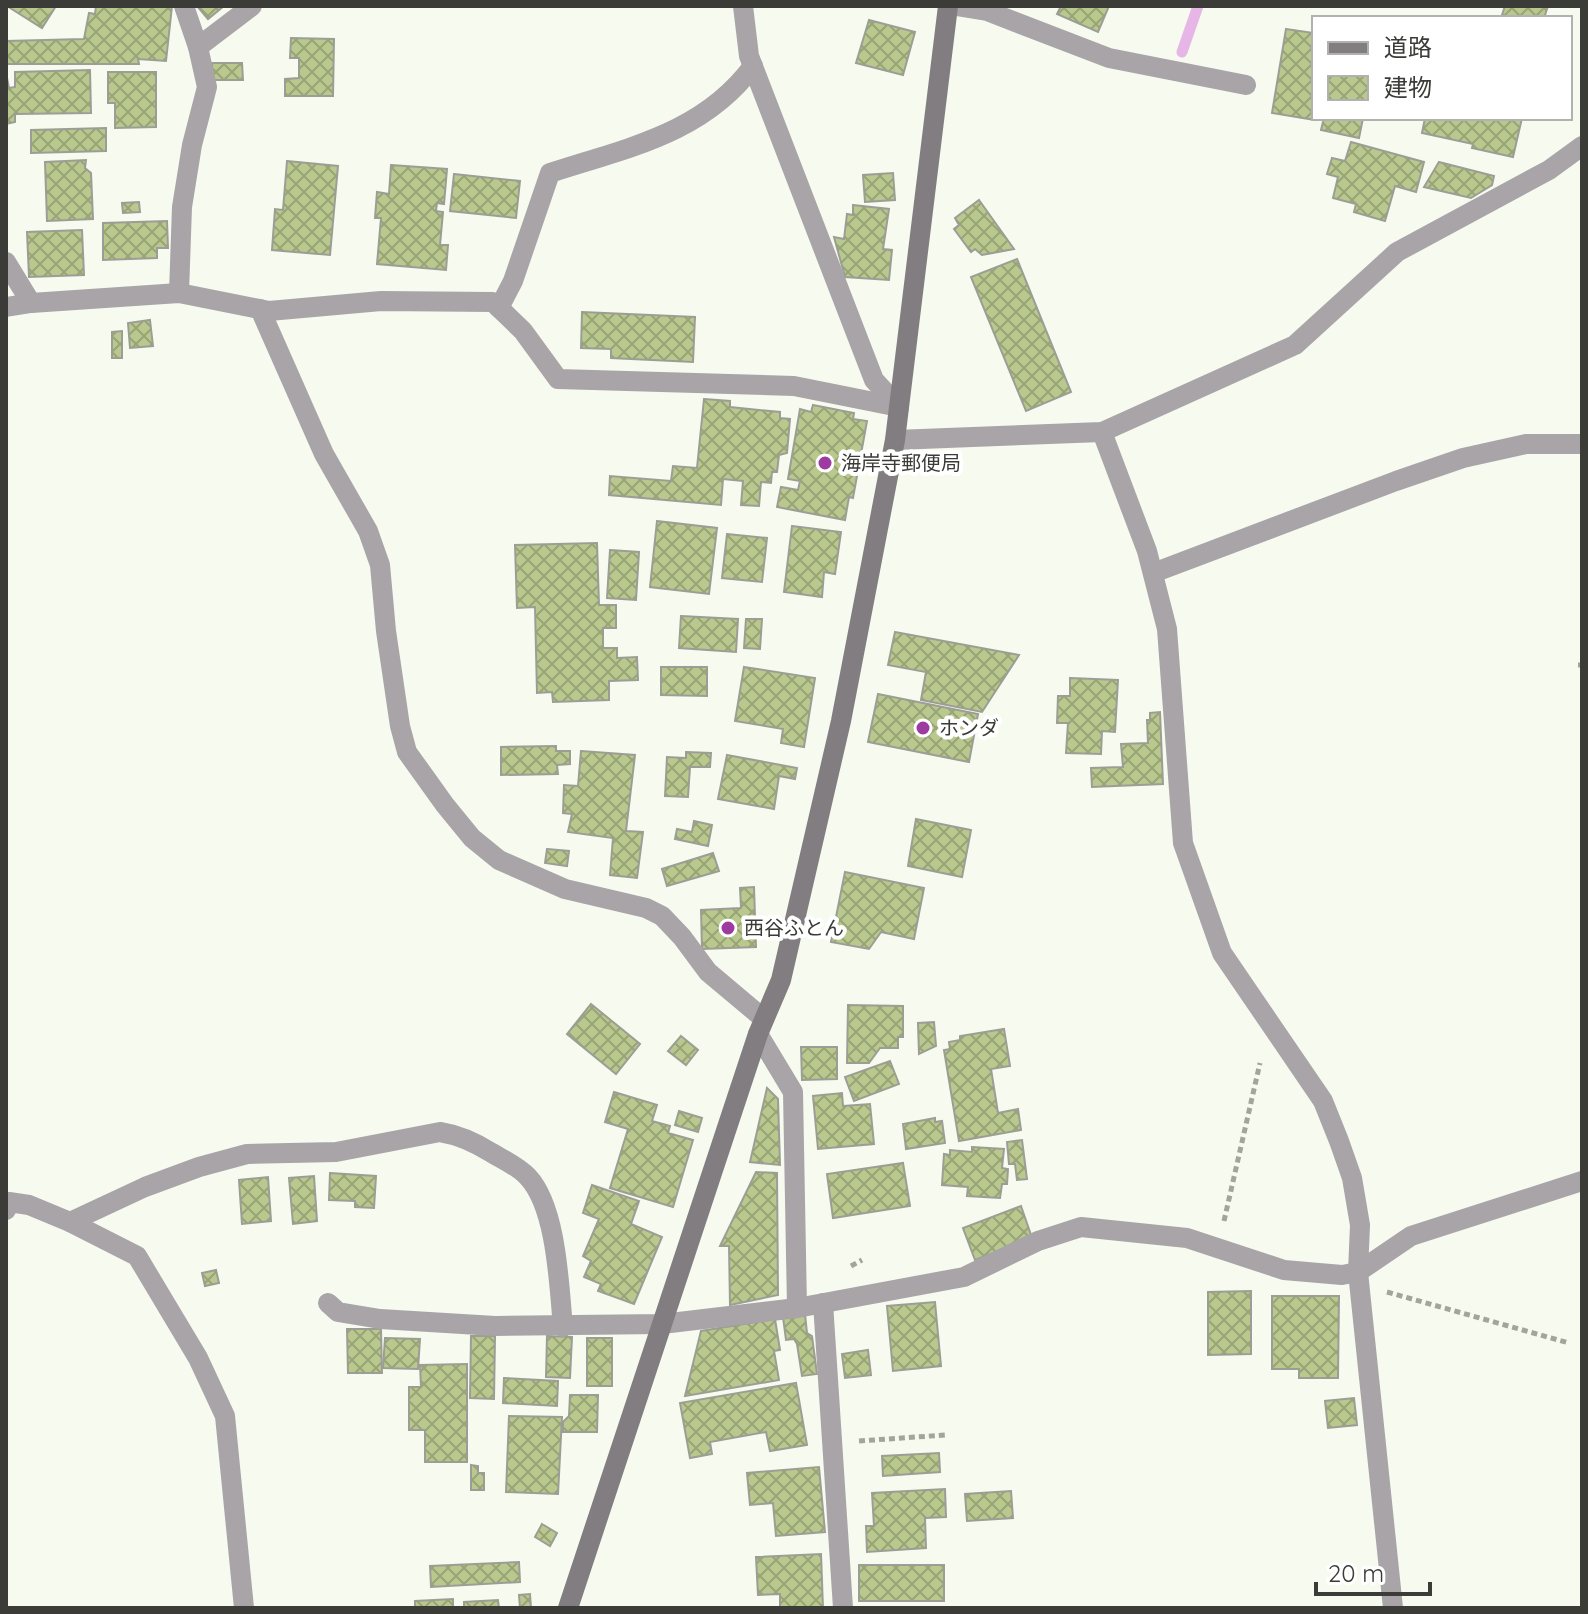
<svg xmlns="http://www.w3.org/2000/svg" width="1588" height="1614" font-family="Quicksand,'Noto Sans JP',sans-serif">
<style>
.lines{fill:none;stroke-linecap:round;stroke-linejoin:round}
.stream{stroke:#e6b7e6;stroke-width:11}
.building{fill:url(#building-cross-hatch);stroke:#9c9e95;stroke-width:2}
.path{stroke:#a3a59d;stroke-width:5;stroke-dasharray:6 4;stroke-linecap:butt}
.street{stroke:#a8a4a8;stroke-width:20}
.secondary{stroke:#817d81;stroke-width:20}
.poi-dot{fill:#9e3ba1;stroke:#fff;stroke-width:3}
.labels{text-anchor:middle;stroke-width:8;stroke-linejoin:round;paint-order:stroke}
.poi-label{font-size:20px;fill:#3b3c38;stroke:#fff;text-anchor:start}
</style>
<defs>
<pattern id="building-cross-hatch" width="8" height="8" patternUnits="userSpaceOnUse" patternTransform="scale(2)"><rect width="8" height="8" fill="#b9c98e"/><path d="M0 0l8 8M0 8l8-8" fill="none" stroke="#98a475"/></pattern>
</defs>
<rect width="100%" height="100%" fill="#f7faef"/>
<g class="lines">
<path class="stream" d="M1182 52 1198 6"/>
</g>
<g class="building">
<path d="M7 6H56L42 28Z"/>
<path d="M96 6H172L166 61 138 59 139 64H6V41L84 39 89 13 95 14Z"/>
<path d="M197 6H224L208 19Z"/>
<path d="M1061 6H1109L1098 32 1057 14Z"/>
<path d="M1505 6H1548L1544 18H1501Z"/>
<path d="M869 20 915 32 903 75 856 63Z"/>
<path d="M1286 29 1314 33 1315 120 1272 113Z"/>
<path d="M291 38 334 39 333 96H285V79L299 78V58H290Z"/>
<path d="M212 63H242L243 80H212Z"/>
<path d="M90 70 91 113 15 114V122L6 124V73L9 88 15 87V72Z"/>
<path d="M108 72H156V127L115 128V103H108Z"/>
<path d="M1324 118H1363L1359 138 1321 130Z"/>
<path d="M1425 118H1522L1513 157 1472 148 1473 144 1422 133Z"/>
<path d="M106 128V151L31 153V130Z"/>
<path d="M1351 142 1424 162 1416 192 1395 186 1385 221 1354 212 1356 204 1333 198 1338 177 1327 174 1332 158 1345 161Z"/>
<path d="M86 160 85 168 91 173 93 219 47 221 45 162Z"/>
<path d="M287 161 338 166 330 255 272 250 275 209 283 210Z"/>
<path d="M1439 162 1494 176 1492 185 1471 198 1424 187Z"/>
<path d="M391 165 447 169 444 204 437 203 436 211 443 212 440 245H448L446 270 377 264 381 218H375L377 192 389 194Z"/>
<path d="M893 173 895 200 865 202 863 175Z"/>
<path d="M454 174 520 181 516 218 450 211Z"/>
<path d="M979 200 1014 249 982 255 975 249 971 252 954 229 959 225 955 218Z"/>
<path d="M139 202 140 212 123 213 122 203Z"/>
<path d="M853 205 889 209 883 249 892 250 889 280 845 277 834 237 844 239 847 214 853 215Z"/>
<path d="M167 221 168 248H157V258L103 260V223Z"/>
<path d="M82 230 84 275 29 277 27 232Z"/>
<path d="M1017 259 1071 392 1026 411 971 277Z"/>
<path d="M582 312 695 317 693 362 611 358V349L581 348Z"/>
<path d="M150 320 153 346 130 348 128 323Z"/>
<path d="M122 331V358H112V332Z"/>
<path d="M704 399 730 401V407L780 412V418L790 419 787 453 779 455 777 472H772L771 483 761 482 759 506 741 505 743 481 723 479 721 505 609 495 610 476 671 481 673 466 697 468Z"/>
<path d="M813 405 854 413 853 419 867 421 853 498 849 497 845 520 777 507 781 487 798 490 800 481 788 479 800 409 811 412Z"/>
<path d="M657 521 717 528 709 594 650 587Z"/>
<path d="M792 526 841 532 835 574 824 572 822 597 784 592Z"/>
<path d="M727 534 767 538 762 582 722 578Z"/>
<path d="M597 543 599 605H616V628H603V648H617V658L637 657 638 680 609 681V700L553 702 552 692 537 693 535 607 517 608 515 545Z"/>
<path d="M610 550 639 552 636 600 607 598Z"/>
<path d="M681 616 738 619 736 652 679 648Z"/>
<path d="M746 619H762L760 649 744 648Z"/>
<path d="M895 632 1019 655 982 712 921 700 926 672 888 665Z"/>
<path d="M661 667H707V696L661 695Z"/>
<path d="M744 667 815 678 804 747 781 743 783 729 735 721Z"/>
<path d="M1070 678 1118 680 1115 732 1102 731 1101 754 1066 753 1068 723H1057L1058 696H1070Z"/>
<path d="M878 694 978 714 969 762 868 742Z"/>
<path d="M1160 712 1163 784 1092 787 1091 768 1123 767 1121 744 1148 743 1147 720H1150V713Z"/>
<path d="M556 746V751H570V764L557 765 558 774 501 775V747Z"/>
<path d="M581 751 635 755 626 831 643 832 637 878 610 875 613 838 568 832 572 814 563 813 564 785 578 786Z"/>
<path d="M686 752 711 753 710 767H690L688 797 665 796 667 757 686 758Z"/>
<path d="M727 755 797 768 795 779 779 776 774 809 718 799Z"/>
<path d="M916 819 971 830 962 877 908 866Z"/>
<path d="M694 821 712 825 708 846 675 839 677 829 692 832Z"/>
<path d="M547 849 569 851 567 866 545 863Z"/>
<path d="M713 853 719 871 667 886 662 869Z"/>
<path d="M845 872 924 888 914 939 881 932 869 949 831 942Z"/>
<path d="M754 887 756 947 702 949 701 910 741 908 740 888Z"/>
<path d="M591 1004 640 1044 616 1074 567 1034Z"/>
<path d="M848 1005 903 1006V1037H898V1048H880L869 1063H847Z"/>
<path d="M934 1022 936 1046 919 1054 918 1023Z"/>
<path d="M1004 1029 1010 1066 991 1069 998 1113 1018 1109 1021 1130 959 1141 944 1050 950 1049 949 1042 960 1040V1036Z"/>
<path d="M681 1036 698 1050 686 1065 668 1051Z"/>
<path d="M801 1047H837V1079L802 1080Z"/>
<path d="M890 1061 899 1084 854 1101 845 1077Z"/>
<path d="M767 1088 778 1099 780 1165 750 1162Z"/>
<path d="M614 1092 657 1105 652 1121 670 1126 668 1133 693 1140 673 1207 610 1188 628 1129 605 1122Z"/>
<path d="M842 1093 843 1106 870 1104 874 1144 818 1149 813 1096Z"/>
<path d="M679 1111 702 1118 698 1132 675 1125Z"/>
<path d="M935 1118V1122L942 1121 945 1143 906 1149 903 1124Z"/>
<path d="M1022 1140 1027 1179 1017 1180 1015 1164H1009L1007 1142Z"/>
<path d="M972 1147 1004 1149 1002 1168 1008 1169 1007 1184H1002L1000 1198 967 1196 968 1187 942 1185 944 1154 950 1155V1150L972 1152Z"/>
<path d="M903 1163 910 1206 833 1218 827 1174Z"/>
<path d="M756 1172 777 1173 778 1295 730 1305 729 1246H720Z"/>
<path d="M330 1173 376 1176 374 1208 355 1207V1201L329 1200Z"/>
<path d="M314 1176 317 1221 293 1224 289 1178Z"/>
<path d="M268 1177 271 1221 242 1224 239 1180Z"/>
<path d="M592 1185 639 1201 631 1224 662 1237 634 1304 598 1291 601 1284 584 1277 591 1261 583 1256 599 1219 583 1213Z"/>
<path d="M1021 1206 1032 1238 975 1260 963 1228Z"/>
<path d="M216 1270 219 1283 205 1286 202 1273Z"/>
<path d="M1251 1291V1354L1208 1355V1292Z"/>
<path d="M1272 1296H1339L1338 1378H1299V1369H1272Z"/>
<path d="M935 1302 941 1366 893 1371 887 1306Z"/>
<path d="M805 1314 807 1333 812 1336 817 1374 802 1376 797 1344 794 1339 786 1340 783 1317Z"/>
<path d="M775 1319 780 1350 774 1351 779 1380 685 1396 701 1331Z"/>
<path d="M347 1329H381L382 1373H348Z"/>
<path d="M471 1336H495L494 1399 470 1398Z"/>
<path d="M547 1336 572 1337 570 1378 546 1377Z"/>
<path d="M385 1338 420 1339 418 1369 383 1368Z"/>
<rect x="587" y="1338" width="25" height="48"/>
<path d="M868 1350 871 1375 845 1378 842 1354Z"/>
<path d="M467 1364V1462H425V1430H409V1387H421L420 1365Z"/>
<path d="M504 1378 558 1381 557 1406 503 1403Z"/>
<path d="M796 1383 807 1445 770 1451 766 1432 710 1442 712 1454 690 1458 680 1403Z"/>
<path d="M570 1395H598L597 1432H563V1422L569 1416Z"/>
<path d="M1354 1398 1357 1425 1328 1428 1325 1401Z"/>
<path d="M509 1416 562 1417 558 1494 506 1492Z"/>
<path d="M939 1453 940 1472 883 1476 882 1456Z"/>
<path d="M471 1465 478 1466V1473H484V1490H471Z"/>
<path d="M819 1467 825 1532 776 1536 773 1503 750 1505 747 1473Z"/>
<path d="M945 1489 946 1517 925 1518 926 1548 867 1552 866 1526H874L872 1493Z"/>
<path d="M1011 1491 1013 1518 967 1521 965 1494Z"/>
<path d="M542 1524 557 1533 550 1546 535 1537Z"/>
<path d="M821 1554 823 1608H780V1594L758 1595 756 1557Z"/>
<path d="M519 1562 520 1582 431 1587 430 1566Z"/>
<rect x="859" y="1565" width="85" height="36"/>
<path d="M530 1594 531 1608H520L519 1595Z"/>
<path d="M453 1599V1608H415V1601Z"/>
<path d="M498 1600 499 1608H464V1602Z"/>
</g>
<g class="lines">
<g class="path">
<path d="M1578 665H1582"/>
<path d="M1224 1221 1260 1063"/>
<path d="M851 1266 862 1260"/>
<path d="M1387 1292 1569 1343"/>
<path d="M859 1441 945 1435"/>
</g>
<g class="street">
<path d="M184 6 198 47"/>
<path d="M743 6 749 56 874 380 899 407"/>
<path d="M956 6 987 11 1109 58 1246 85"/>
<path d="M6 262 31 303"/>
<path d="M179 293 182 207 192 145 207 87 198 47 252 6"/>
<path d="M6 307 31 303 179 293 269 311 381 301 493 302 523 331 558 379 794 386 899 407"/>
<path d="M499 308 513 281 550 173C626 148 703 134 753 66"/>
<path d="M260 309 324 454 368 531 380 565 386 631 400 726 407 752 445 805 472 838 499 860 565 889 646 908 662 916 682 937 708 972 764 1019"/>
<path d="M1102 432 1147 551 1167 629 1183 843 1222 953 1323 1101 1339 1141 1352 1178 1360 1225 1358 1272 1393 1608"/>
<path d="M895 440 1102 432 1295 345 1397 252 1549 170 1582 146"/>
<path d="M1153 573 1396 481 1463 458 1526 444H1582"/>
<path d="M758 1034 793 1092 797 1308"/>
<path d="M6 1210 9 1202 29 1205 70 1222 145 1187 199 1167 247 1154 336 1152 440 1132C459 1135 476 1143 492 1153 504 1160 519 1167 528 1177 557 1208 559 1286 563 1327"/>
<path d="M70 1222 137 1256 198 1358 225 1416 244 1608"/>
<path d="M328 1303 338 1312 380 1319 495 1326 662 1324 797 1308 964 1277 1038 1241 1081 1227 1187 1238 1284 1270 1342 1275 1358 1272 1411 1236 1582 1181"/>
<path d="M823 1303 843 1608"/>
</g>
<path class="secondary" d="M568 1608 758 1034 781 980 841 721 895 440 948 6"/>
</g>
<g class="poi-dot">
<circle cx="825" cy="463" r="8"/>
<circle cx="923" cy="728" r="8"/>
<circle cx="728" cy="928" r="8"/>
</g>
<g class="labels">
<g class="poi-label">
<text x="841" y="470">海岸寺郵便局</text>
<text x="939" y="735">ホンダ</text>
<text x="744" y="935">西谷ふとん</text>
</g>
</g>
<rect width="1588" height="1614" fill="none" stroke="#3b3c38" stroke-width="16"/>
<rect x="1312" y="16" width="260" height="104" fill="#ffffff" stroke="#b1b1af" stroke-width="2"/>
<rect x="1328" y="42" width="40" height="12" fill="#817d81" stroke="#b1b1af" stroke-width="2"/>
<text x="1384" y="56" font-size="24" fill="#3b3c38">道路</text>
<rect x="1328" y="76" width="40" height="24" fill="url(#building-cross-hatch)" stroke="#b1b1af" stroke-width="2"/>
<text x="1384" y="96" font-size="24" fill="#3b3c38">建物</text>
<path d="M1316 1582v12h114v-12" fill="none" stroke="#3b3c38" stroke-width="4"/>
<text x="1328" y="1582" font-size="24" fill="#3b3c38" stroke="#ffffff" stroke-width="6" paint-order="stroke">20 m</text>
</svg>
